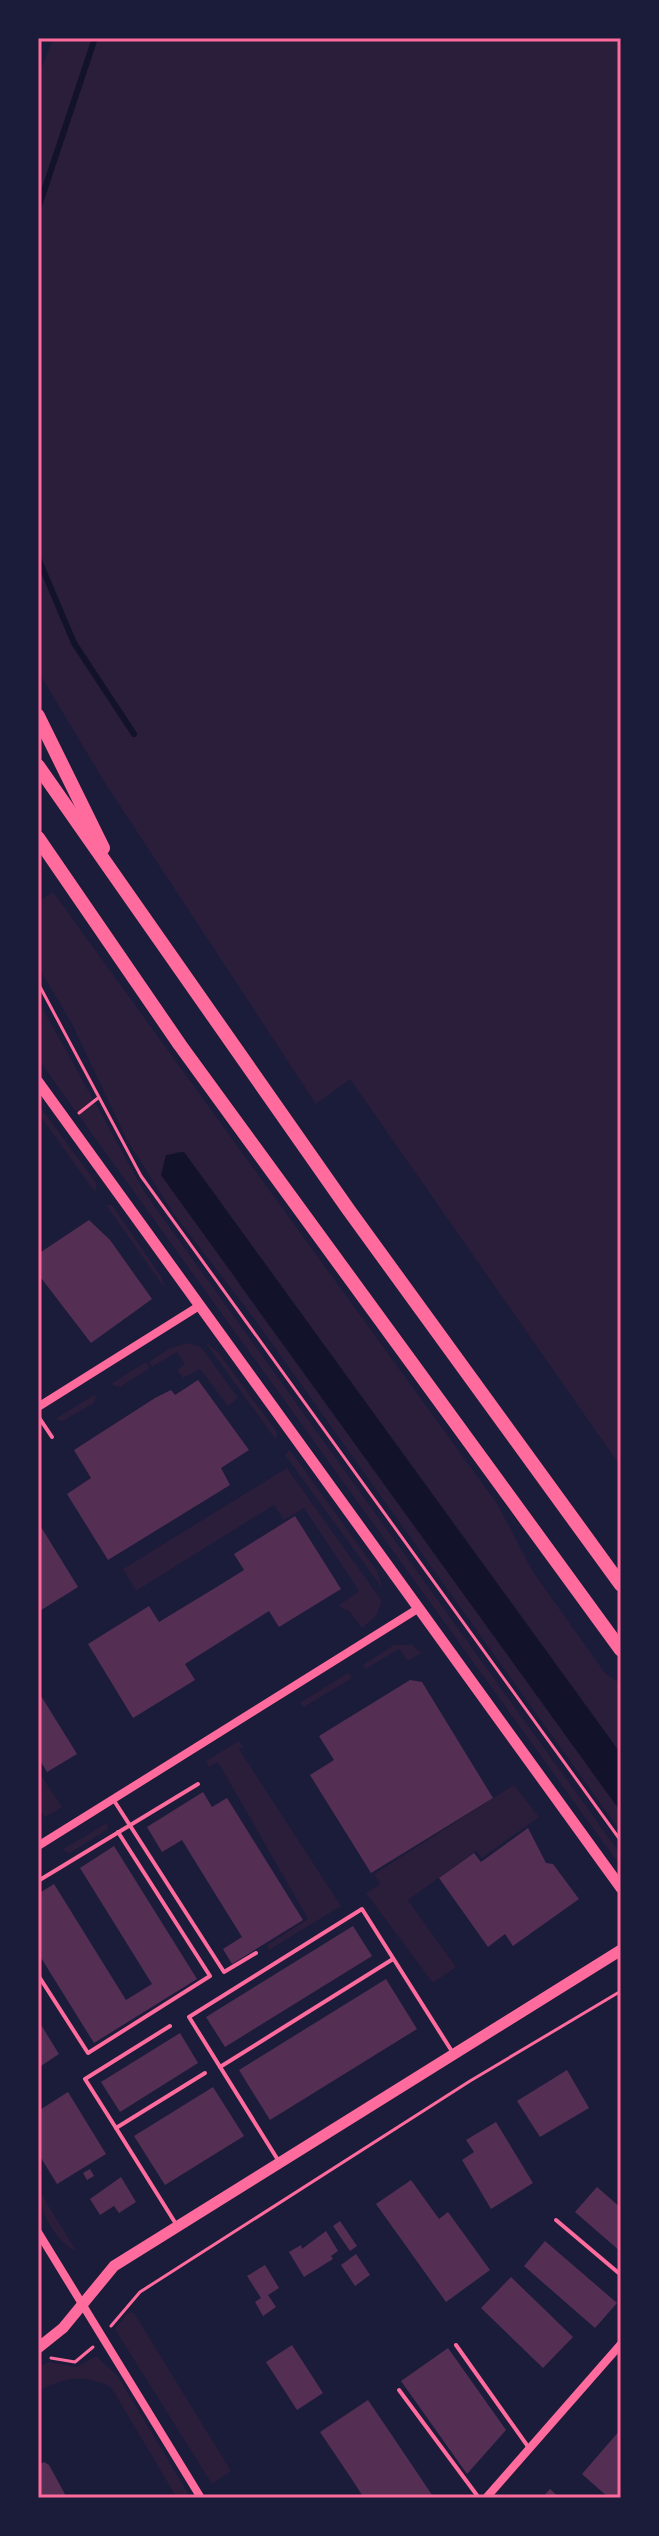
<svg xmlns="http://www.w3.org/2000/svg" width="659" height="2536" font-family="'PT Sans Narrow',sans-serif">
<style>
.green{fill:#2a1e3b}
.water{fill:#12122b}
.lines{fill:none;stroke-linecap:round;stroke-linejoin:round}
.stream{stroke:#12122b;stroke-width:6}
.building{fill:#542f53}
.path{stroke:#ff6b9d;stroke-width:3}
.service{stroke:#ff6b9d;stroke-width:4}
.minor{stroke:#ff6b9d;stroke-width:8}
.tertiary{stroke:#ff6b9d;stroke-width:11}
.trunk{stroke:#ff6b9d;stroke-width:14}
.neatline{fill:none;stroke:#ff6b9d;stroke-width:3}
</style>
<rect width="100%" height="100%" fill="#1b1b3a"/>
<g class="green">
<path d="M54 38H621V1467L350 1079 316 1104 107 786 38 671V75Z"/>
<path d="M53 892 498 1505 533 1572 605 1673 621 1684V1754L184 1152H175L239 1284 621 1812V1832L250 1313 173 1213 126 1138 72 1024 38 966V902Z"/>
<path d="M38 1000 145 1193 621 1855V1867L38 1059Z"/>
<path d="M38 1104 97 1184 95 1192 38 1113Z"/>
<path d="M106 1205H112L162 1278 164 1287Z"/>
<path d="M205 1342 218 1352 277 1432 276 1440Z"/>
<path d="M187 1343 201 1347 238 1398 228 1406 200 1369 183 1378 177 1370 185 1364 177 1352 152 1367 149 1362 170 1348Z"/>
<path d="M146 1362 150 1368 120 1387 114 1386 112 1383Z"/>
<path d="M96 1394 94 1403 63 1421 55 1419Z"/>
<path d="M290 1450 377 1571 383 1589 285 1455Z"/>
<path d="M287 1468 382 1601 376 1616 362 1628 349 1611 338 1606 359 1591 304 1508 284 1520 274 1505 136 1591 123 1569Z"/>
<path d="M394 1645H412L421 1653 408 1661 399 1649 366 1669 363 1665Z"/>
<path d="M348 1673 352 1678 304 1707 300 1703Z"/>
<path d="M239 1741 243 1747 239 1749 341 1906 269 1950 267 1945 308 1919 218 1762 209 1767 206 1761Z"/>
<path d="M38 1771 62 1807 45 1817 38 1807Z"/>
<path d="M514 1785 539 1817 482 1858 476 1851 408 1900 456 1967 433 1983 366 1893 380 1884 374 1874Z"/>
<path d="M107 1823 108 1829 70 1853 62 1850Z"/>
<path d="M38 2189 77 2252C57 2243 38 2211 38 2189Z"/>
<path d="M128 2313H134L231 2471 212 2484 115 2329Z"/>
<path d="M96 2356 117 2375 191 2498H177L111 2387C84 2374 63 2377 38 2392V2367L49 2362 77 2367Z"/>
</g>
<path class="water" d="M184 1152 621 1754V1812L161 1175 166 1155Z"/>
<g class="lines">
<g class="stream">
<path d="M38 209 95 38"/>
<path d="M38 558 74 643 134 734"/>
</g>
</g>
<g class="building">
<path d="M89 1220 110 1240 152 1299 91 1343 38 1274V1254Z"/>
<path d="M198 1380 249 1450 221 1468 230 1485 108 1560 67 1494 91 1478 74 1450 155 1398 171 1390 175 1395Z"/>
<path d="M295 1516 341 1589 279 1627 269 1611 185 1664 195 1680 133 1718 88 1644 149 1606 159 1622 220 1585 244 1570 234 1554Z"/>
<path d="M38 1522 78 1587 38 1612Z"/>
<path d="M410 1680 422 1682 493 1798 371 1873 310 1775 334 1760 319 1736Z"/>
<path d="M38 1691 77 1754 47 1772 38 1757Z"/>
<path d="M203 1792 212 1807 227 1798 303 1920 232 1964 223 1949 242 1937 201 1871 182 1840 162 1852 147 1827Z"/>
<path d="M528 1828 546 1863 553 1864 579 1899 513 1946 505 1934 488 1947 439 1878 474 1853 481 1862Z"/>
<path d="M114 1846 197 1979 94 2043 38 1953V1894L54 1884 126 2000 152 1984 80 1868Z"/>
<path d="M353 1926 372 1956 225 2047 206 2017Z"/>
<path d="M386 1979 417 2029 270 2120 239 2070Z"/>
<path d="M38 2020 59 2054 38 2068Z"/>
<path d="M180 2033 198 2063 120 2112 101 2082Z"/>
<path d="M567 2070 589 2108 540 2137 517 2101Z"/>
<path d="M213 2087 244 2136 165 2185 134 2136Z"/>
<path d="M68 2092 106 2154 57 2184 38 2153V2111Z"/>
<path d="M496 2122 533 2183 491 2209 462 2160 474 2152 466 2140Z"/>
<path d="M90 2169 94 2176 87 2180 83 2173Z"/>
<path d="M121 2177 136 2202 119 2213 114 2206 100 2215 90 2199Z"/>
<path d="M411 2180 439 2219 448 2212 490 2270 446 2302 376 2204Z"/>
<path d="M597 2187 621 2208V2252L575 2212Z"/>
<path d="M340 2221 357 2246 350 2251 333 2226Z"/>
<path d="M326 2231 338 2251 331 2256 333 2259 304 2277 289 2252 301 2245 302 2249Z"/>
<path d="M545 2241 617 2303 595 2328 524 2266Z"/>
<path d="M356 2254 370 2275 355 2286 341 2265Z"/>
<path d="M265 2265 279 2288 268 2295 276 2307 263 2316 255 2302 261 2298 247 2276Z"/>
<path d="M511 2277 573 2337 543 2368 481 2308Z"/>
<path d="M292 2345 323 2393 297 2410 266 2362Z"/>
<path d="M448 2348 506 2430 467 2474 401 2381Z"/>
<path d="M368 2400 414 2468 434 2498H364L351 2478 320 2432Z"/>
<path d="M621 2429V2498H609L582 2474Z"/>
<path d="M44 2462 49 2465 67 2498H38V2465Z"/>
<path d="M550 2489 560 2498H542Z"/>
</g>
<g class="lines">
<g class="path">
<path d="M38 983 141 1176 621 1841"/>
<path d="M79 1113 98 1098"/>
<path d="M111 2326 140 2292 470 2081 621 1991"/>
<path d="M51 2358 75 2362 93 2347"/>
</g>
<g class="service">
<path d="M38 1416 52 1437"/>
<path d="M113 1799 224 1972 256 1953"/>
<path d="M38 1881 198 1784"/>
<path d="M38 1975 88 2053 210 1976 118 1832"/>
<path d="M220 2067 393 1959"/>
<path d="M116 2128 85 2079 170 2026"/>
<path d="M278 2160 189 2017 362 1909 453 2053"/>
<path d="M556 2220 621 2275"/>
<path d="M176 2224 116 2128 205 2073"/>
<path d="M456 2345 529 2448"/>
<path d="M399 2390 479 2498"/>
</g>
<g class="minor">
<path d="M38 1407 199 1306"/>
<path d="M38 1846 419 1608"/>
<path d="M38 2232 201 2498"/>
<path d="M486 2498 621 2344"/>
</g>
<g class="tertiary">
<path d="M38 1082 621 1888"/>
<path d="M38 2348 63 2328 114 2266 621 1950"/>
</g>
<g class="trunk">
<path d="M38 716 103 848"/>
<path d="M38 766 348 1209 621 1585"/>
<path d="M38 838 180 1045 621 1650"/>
</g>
</g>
<rect width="659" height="2536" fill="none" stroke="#1b1b3a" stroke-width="80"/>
<rect x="40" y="40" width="579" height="2456" class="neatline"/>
</svg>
